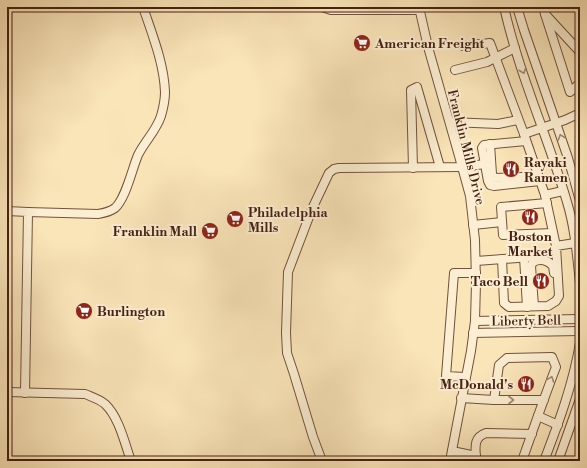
<svg xmlns="http://www.w3.org/2000/svg" width="587" height="468" font-family="'Libre Bodoni',serif">
<style>
.lines{fill:none;stroke-linecap:round;stroke-linejoin:round}
.minor-casing{stroke:#72523d;stroke-width:10}
.minor{stroke:#fceed2;stroke-width:8}
.oneway{stroke:#a08873}
.labels{text-anchor:middle;stroke-width:4;stroke-linejoin:round;paint-order:stroke}
.poi-label{font-size:13px;font-weight:bold;fill:#442114;stroke:#fceed2;text-anchor:start}
.street-label{font-size:13px;fill:#442114;stroke:#fceed2}
</style>
<rect width="100%" height="100%" fill="#fae5b9"/>
<filter id="stains"><feTurbulence type="fractalNoise" baseFrequency=".005" numOctaves="4"/><feColorMatrix values="0 0 0 0 .2 0 0 0 0 .09 0 0 0 0 .02 0 0 0 .5 -.17"/></filter>
<radialGradient id="worn" r=".72"><stop offset=".6" stop-color="#630" stop-opacity="0"/><stop offset="1" stop-color="#630" stop-opacity=".3"/></radialGradient>
<g class="lines">
<g class="minor-casing">
<g id="minor">
<path d="M322 7 331 10H420"/>
<path d="M419 7 428 47 459 156 470 196 475 240 476 283 475 321 471 351 450 461"/>
<path d="M504 7C519 74 548 137 567 202 575 228 577 256 580 283"/>
<path d="M517 7 524 30 568 158 580 201"/>
<path d="M543 7 545 14 580 52"/>
<path d="M545 14 570 92 580 83"/>
<path d="M463 46 490 43 524 134"/>
<path d="M455 70 487 62 515 48"/>
<path d="M450 122 498 124 518 120"/>
<path d="M526 141 484 145 482 148 488 181 490 185 494 186 540 181"/>
<path d="M490 144 492 174 494 178 522 177"/>
<path d="M413 168 411 90 417 87 440 167"/>
<path d="M545 195 563 191"/>
<path d="M547 203 501 207 503 235 553 233"/>
<path d="M7 211 28 212 25 393"/>
<path d="M28 212 98 214C104 213 110 212 115 208 126 198 132 169 138 155 145 141 156 131 161 116 163 109 165 99 165 92 164 63 152 34 143 7"/>
<path d="M473 225 502 222"/>
<path d="M556 246 545 195 524 134 565 120 580 113"/>
<path d="M524 257 527 307"/>
<path d="M502 259 504 303 509 307 548 306 556 301 559 296 556 246 575 243"/>
<path d="M476 261 531 257 538 255"/>
<path d="M534 306 531 266 533 262C540 258 548 260 553 266L554 273"/>
<path d="M475 321 580 319"/>
<path d="M473 333 580 331"/>
<path d="M465 377 446 376 454 273H476"/>
<path d="M7 392 85 394C92 397 99 399 105 404 119 417 125 444 131 461"/>
<path d="M461 398 494 400"/>
<path d="M538 416 558 425"/>
<path d="M452 451 476 456"/>
<path d="M322 461 313 437 294 374 287 353 286 333 288 272 312 209 329 173 334 169 339 168 462 167 485 164"/>
<path d="M476 461C476 449 472 438 486 433L532 434"/>
<path d="M522 461C533 430 544 398 556 367L552 357 507 358 499 365 494 400H544"/>
<path d="M544 461C559 422 573 384 580 343"/>
<path d="M558 461 580 399"/>
</g>
</g>
<use href="#minor" class="minor"/>
</g>
<defs><path id="oneway-chevron" d="M-2-3.5L2.5 0L-2 3.5" fill="none" stroke-width="1.6" stroke-linecap="round" stroke-linejoin="round"/></defs>
<g class="oneway">
<use href="#oneway-chevron" transform="translate(523 71) rotate(71)"/>
<use href="#oneway-chevron" transform="translate(561 137) rotate(-109)"/>
<use href="#oneway-chevron" transform="translate(551 379) rotate(-70)"/>
<use href="#oneway-chevron" transform="translate(511 400)"/>
</g>
<defs>
<g id="supermarket-disc" transform="scale(0.9)"><circle r="9.5" fill="#8f2418" stroke="#fceed2"/><path d="M-6-5.5h2.5l.6 2H6L4.5 2H-2.5L-4.4-4H-6ZM-1.5 3.2a1.3 1.3 0 1 0 .1 0ZM3 3.2a1.3 1.3 0 1 0 .1 0Z" fill="#fff"/></g>
<g id="restaurant-disc" transform="scale(0.9)"><circle r="9.5" fill="#8f2418" stroke="#fceed2"/><path d="M-5-6h1v4h1v-4h1v4h1v-4h1v5L-1.5 .5V6h-2V.5L-5-1ZM5-6V6H3V1.5H1.5Q1.5-4 5-6Z" fill="#fff"/></g>
</defs>
<g fill-rule="evenodd">
<use href="#supermarket-disc" x="362" y="43"/>
<use href="#restaurant-disc" x="511" y="169"/>
<use href="#restaurant-disc" x="530" y="217"/>
<use href="#supermarket-disc" x="235" y="219"/>
<use href="#supermarket-disc" x="210" y="231"/>
<use href="#restaurant-disc" x="541" y="281"/>
<use href="#supermarket-disc" x="84" y="311"/>
<use href="#restaurant-disc" x="526" y="384"/>
</g>
<g class="labels">
<g class="poi-label">
<text x="375" y="48">American Freight</text>
<text x="524" y="167">Rayaki<tspan x="524" dy="15">Ramen</tspan></text>
<text x="248" y="217">Philadelphia<tspan x="248" dy="15">Mills</tspan></text>
<text x="197" y="236" text-anchor="end">Franklin Mall</text>
<text x="530" y="241" text-anchor="middle">Boston<tspan x="530" dy="15">Market</tspan></text>
<text x="528" y="286" text-anchor="end">Taco Bell</text>
<text x="97" y="316">Burlington</text>
<text x="513" y="389" text-anchor="end">McDonald's</text>
</g>
<g class="street-label">
<text transform="translate(467 147) rotate(76)" y="5">Franklin Mills Drive</text>
<text transform="translate(526 320) rotate(-1)" y="5">Liberty Bell</text>
</g>
</g>
<rect width="587" height="468" fill="none" stroke="#fae5b9" stroke-width="24"/>
<rect x="8" y="8" width="571" height="452" fill="none" stroke="#442114" stroke-width="2"/>
<rect x="12" y="12" width="563" height="444" fill="none" stroke="#442114"/>
<rect width="100%" height="100%" filter="url(#stains)"/>
<rect width="100%" height="100%" fill="url(#worn)"/>
</svg>
